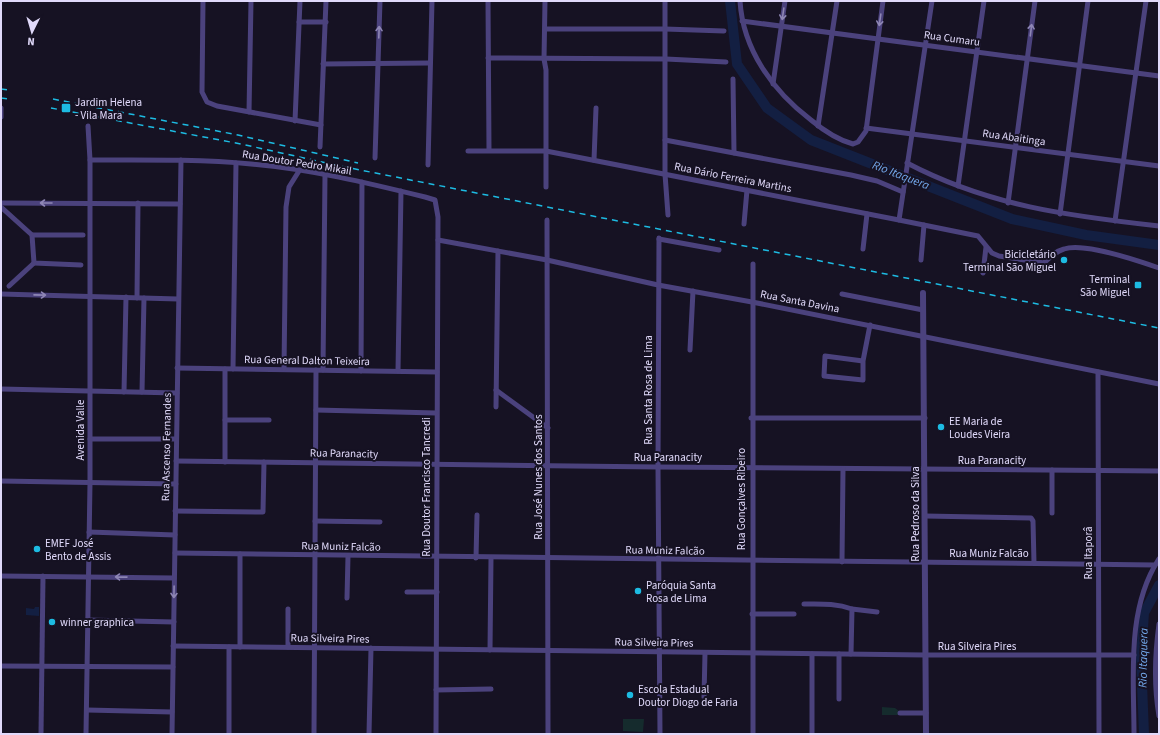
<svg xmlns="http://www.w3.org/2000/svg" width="1160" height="735" font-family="'Source Sans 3',sans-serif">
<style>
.green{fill:#152b2d}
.water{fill:#131f42}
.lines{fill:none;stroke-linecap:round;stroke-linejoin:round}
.river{stroke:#131f42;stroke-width:10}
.minor{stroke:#4b427d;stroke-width:5}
.tertiary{stroke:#4b427d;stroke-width:6}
.rail{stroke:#1dbbe2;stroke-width:1.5;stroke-dasharray:6 5;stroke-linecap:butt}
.oneway{stroke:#8e86b5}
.poi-dot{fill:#1dbbe2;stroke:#161223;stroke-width:1.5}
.labels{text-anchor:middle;stroke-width:4;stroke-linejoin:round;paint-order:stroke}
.street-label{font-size:11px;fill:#e0d9fa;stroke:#161223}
.poi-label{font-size:11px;fill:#e0d9fa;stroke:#161223;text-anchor:start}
.water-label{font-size:12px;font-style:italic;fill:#74a9ed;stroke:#161223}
</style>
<rect width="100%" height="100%" fill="#161223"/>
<g class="green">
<path d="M882 707 895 708 899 711V715H882Z"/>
<path d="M623 719H644L643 732 623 731Z"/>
</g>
<path class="water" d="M35 607H39V616L26 615V608L34 609Z"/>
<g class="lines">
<g class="river">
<path d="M730 1 737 64 767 108 811 140 1012 219 1086 235 1159 245"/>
<path d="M1144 734 1141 658 1144 613 1159 585"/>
</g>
<g class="minor">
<path d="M203 1 202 92 207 102 217 106 321 125"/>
<path d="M488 1 489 150"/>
<path d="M545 1 544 59 546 70V187"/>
<path d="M665 1V174L668 215"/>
<path d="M740 1C743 50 773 91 811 120 823 130 838 140 853 144L858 142 866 131 883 1"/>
<path d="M742 21 1159 76"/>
<path d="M299 22H326"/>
<path d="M546 29H665L724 31"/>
<path d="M488 58 666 59 726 62"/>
<path d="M323 64 430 63"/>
<path d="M733 79 734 153"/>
<path d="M773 84 785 1"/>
<path d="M249 112 251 1"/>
<path d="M1 117V108"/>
<path d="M295 121 300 1"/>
<path d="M818 126 837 1"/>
<path d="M866 128 1159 166"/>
<path d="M665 140 851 175 877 181 903 192"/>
<path d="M320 147 326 1"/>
<path d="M468 151H546L899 220 978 236 992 253 999 256 1044 263C1050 257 1056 251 1064 249 1084 242 1139 261 1159 268"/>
<path d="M375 158 380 1"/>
<path d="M90 160C144 160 198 159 251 164 310 169 368 183 425 197L435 200 438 217 436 734"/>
<path d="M594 160 596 108"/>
<path d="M907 163C989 206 1069 216 1159 226"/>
<path d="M428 165 432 1"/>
<path d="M958 186 984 1"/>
<path d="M1 203 180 204"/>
<path d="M1008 203 1035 1"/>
<path d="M1 207 32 235H83"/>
<path d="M1060 214 1088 1"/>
<path d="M547 220 548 734"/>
<path d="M899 220 932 1"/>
<path d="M1115 221 1146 1"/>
<path d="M744 224 747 190"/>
<path d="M32 235 34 263 81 265"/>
<path d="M659 238 658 467 660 734"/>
<path d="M659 239 719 250"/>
<path d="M438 240 547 260 658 285 752 302 1159 384"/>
<path d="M863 249 867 214"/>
<path d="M921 260 924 225"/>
<path d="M753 264V734"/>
<path d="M983 273 986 247"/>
<path d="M9 286 34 263"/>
<path d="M1 294 178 299"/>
<path d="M842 294 923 310"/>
<path d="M137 298 138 203"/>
<path d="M690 350 693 291"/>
<path d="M863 361 825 356 824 376 863 380V361L870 325"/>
<path d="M177 368 437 372"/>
<path d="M225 369V462"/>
<path d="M233 369 236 163"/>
<path d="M284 369 286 207 289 187 299 171"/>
<path d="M323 370 325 175"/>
<path d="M361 371 362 182"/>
<path d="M398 371 401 191"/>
<path d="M1098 372 1099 734"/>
<path d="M1 389 177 393"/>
<path d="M496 390 548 428"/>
<path d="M124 392 126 297"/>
<path d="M142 392 144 298"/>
<path d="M496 407 498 251"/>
<path d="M316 410 436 413"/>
<path d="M751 418H925"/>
<path d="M225 420H269"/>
<path d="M90 439H176"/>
<path d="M176 461 658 467 1159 471"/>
<path d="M1052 470V513"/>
<path d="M1 481 176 484"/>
<path d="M175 511 263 512 264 462"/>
<path d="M925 516 1031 518 1033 521 1034 563"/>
<path d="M315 521 380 522"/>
<path d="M89 532 175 535"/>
<path d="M175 553 1155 565"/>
<path d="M476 558 477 515"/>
<path d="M842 562 843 469"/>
<path d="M1 576 174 578"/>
<path d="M407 592H437"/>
<path d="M347 598 348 556"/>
<path d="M804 604C820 604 836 603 852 609L851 654"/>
<path d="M288 609V647"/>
<path d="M852 609 877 612"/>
<path d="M752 614H794"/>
<path d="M87 620 174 622"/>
<path d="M1159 624C1155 653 1154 687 1159 716"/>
<path d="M173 646 925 655H1134"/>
<path d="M240 647V554"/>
<path d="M490 650 491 558"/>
<path d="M812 654V734"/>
<path d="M839 654V699"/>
<path d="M1 666 173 667"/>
<path d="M436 690 491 689"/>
<path d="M704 697 705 653"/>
<path d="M87 710 172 712"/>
<path d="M900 713H926"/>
<path d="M41 734 43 576"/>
<path d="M86 734 90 483V160L88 126"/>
<path d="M172 734 181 160"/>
<path d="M229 734V647"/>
<path d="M314 734 316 370"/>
<path d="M369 734 371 648"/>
<path d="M1134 734C1134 677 1126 609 1159 559"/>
</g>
<path class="tertiary" d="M923 293 926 734"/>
<g class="rail">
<path d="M1 89 10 90"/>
<path d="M1 98 9 99"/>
<path d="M53 99 238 135 358 163"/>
<path d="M51 108 241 144 340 166 1159 328"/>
</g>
</g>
<defs><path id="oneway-shaft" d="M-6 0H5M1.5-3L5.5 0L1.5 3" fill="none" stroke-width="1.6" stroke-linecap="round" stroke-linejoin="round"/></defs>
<g class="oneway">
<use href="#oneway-shaft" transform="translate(783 14) rotate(98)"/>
<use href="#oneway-shaft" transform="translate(880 20) rotate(98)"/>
<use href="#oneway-shaft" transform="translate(1031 30) rotate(-83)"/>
<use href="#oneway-shaft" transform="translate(379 32) rotate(-88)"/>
<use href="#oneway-shaft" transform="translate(46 203) rotate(-180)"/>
<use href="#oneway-shaft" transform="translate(40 295) rotate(1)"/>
<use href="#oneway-shaft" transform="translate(121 577) rotate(-179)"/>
<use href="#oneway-shaft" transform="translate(174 592) rotate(91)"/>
</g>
<g class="poi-dot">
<rect x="61" y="103" width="10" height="10" rx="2"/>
<circle cx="1064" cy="260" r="4"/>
<rect x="1134" y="281" width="8" height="8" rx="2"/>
<circle cx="941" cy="427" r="4"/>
<circle cx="37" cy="549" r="4"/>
<circle cx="638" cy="591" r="4"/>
<circle cx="52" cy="622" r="4"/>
<circle cx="630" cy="695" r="4"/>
</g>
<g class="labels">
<g class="street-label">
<text transform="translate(952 38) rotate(8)" y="4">Rua Cumaru</text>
<text transform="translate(1014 137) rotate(8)" y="4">Rua Abaitinga</text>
<text transform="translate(297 162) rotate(9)" y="4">Rua Doutor Pedro Mikail</text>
<text transform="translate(733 177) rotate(11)" y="4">Rua Dário Ferreira Martins</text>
<text transform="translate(800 301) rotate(11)" y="4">Rua Santa Davina</text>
<text transform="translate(307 360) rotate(1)" y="4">Rua General Dalton Teixeira</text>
<text transform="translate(648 390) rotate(-90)" y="4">Rua Santa Rosa de Lima</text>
<text transform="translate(80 430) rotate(-90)" y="4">Avenida Valle</text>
<text transform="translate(166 447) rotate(-89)" y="4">Rua Ascenso Fernandes</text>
<text transform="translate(344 453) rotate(1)" y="4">Rua Paranacity</text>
<text x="668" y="461">Rua Paranacity</text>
<text x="992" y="464">Rua Paranacity</text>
<text transform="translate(538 477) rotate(-90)" y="4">Rua José Nunes dos Santos</text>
<text transform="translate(426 487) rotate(-90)" y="4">Rua Doutor Francisco Tancredi</text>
<text transform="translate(741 499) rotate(-90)" y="4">Rua Gonçalves Ribeiro</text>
<text transform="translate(915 514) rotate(-90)" y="4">Rua Pedroso da Silva</text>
<text transform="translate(341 546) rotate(1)" y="4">Rua Muniz Falcão</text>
<text transform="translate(665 550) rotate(1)" y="4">Rua Muniz Falcão</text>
<text x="989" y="557">Rua Muniz Falcão</text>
<text transform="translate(1088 553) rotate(-90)" y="4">Rua Itaporâ</text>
<text transform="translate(330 638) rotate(1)" y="4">Rua Silveira Pires</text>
<text transform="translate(654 642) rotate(1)" y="4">Rua Silveira Pires</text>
<text x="977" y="650">Rua Silveira Pires</text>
</g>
<g class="poi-label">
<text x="75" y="106">Jardim Helena<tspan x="75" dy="13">- Vila Mara</tspan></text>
<text x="1056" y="258" text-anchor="end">Bicicletário<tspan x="1056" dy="13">Terminal São Miguel</tspan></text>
<text x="1130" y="283" text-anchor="end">Terminal<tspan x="1130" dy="13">São Miguel</tspan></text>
<text x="949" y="425">EE Maria de<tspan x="949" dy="13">Loudes Vieira</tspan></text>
<text x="45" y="547">EMEF José<tspan x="45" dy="13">Bento de Assis</tspan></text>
<text x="646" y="589">Paróquia Santa<tspan x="646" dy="13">Rosa de Lima</tspan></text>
<text x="60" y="626">winner graphica</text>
<text x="638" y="693">Escola Estadual<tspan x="638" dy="13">Doutor Diogo de Faria</tspan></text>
</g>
<g class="water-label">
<text transform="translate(901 175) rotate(21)" y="4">Rio Itaquera</text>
<text transform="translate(1143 658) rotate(-89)" y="4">Rio Itaquera</text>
</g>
</g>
<rect width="1160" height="735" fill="none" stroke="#e0d9fa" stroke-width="4"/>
<g transform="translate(32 32) rotate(185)" stroke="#161223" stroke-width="3" paint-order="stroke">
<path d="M0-3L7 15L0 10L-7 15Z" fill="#e0d9fa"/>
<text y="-6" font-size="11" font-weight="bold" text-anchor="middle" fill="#e0d9fa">N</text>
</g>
</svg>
